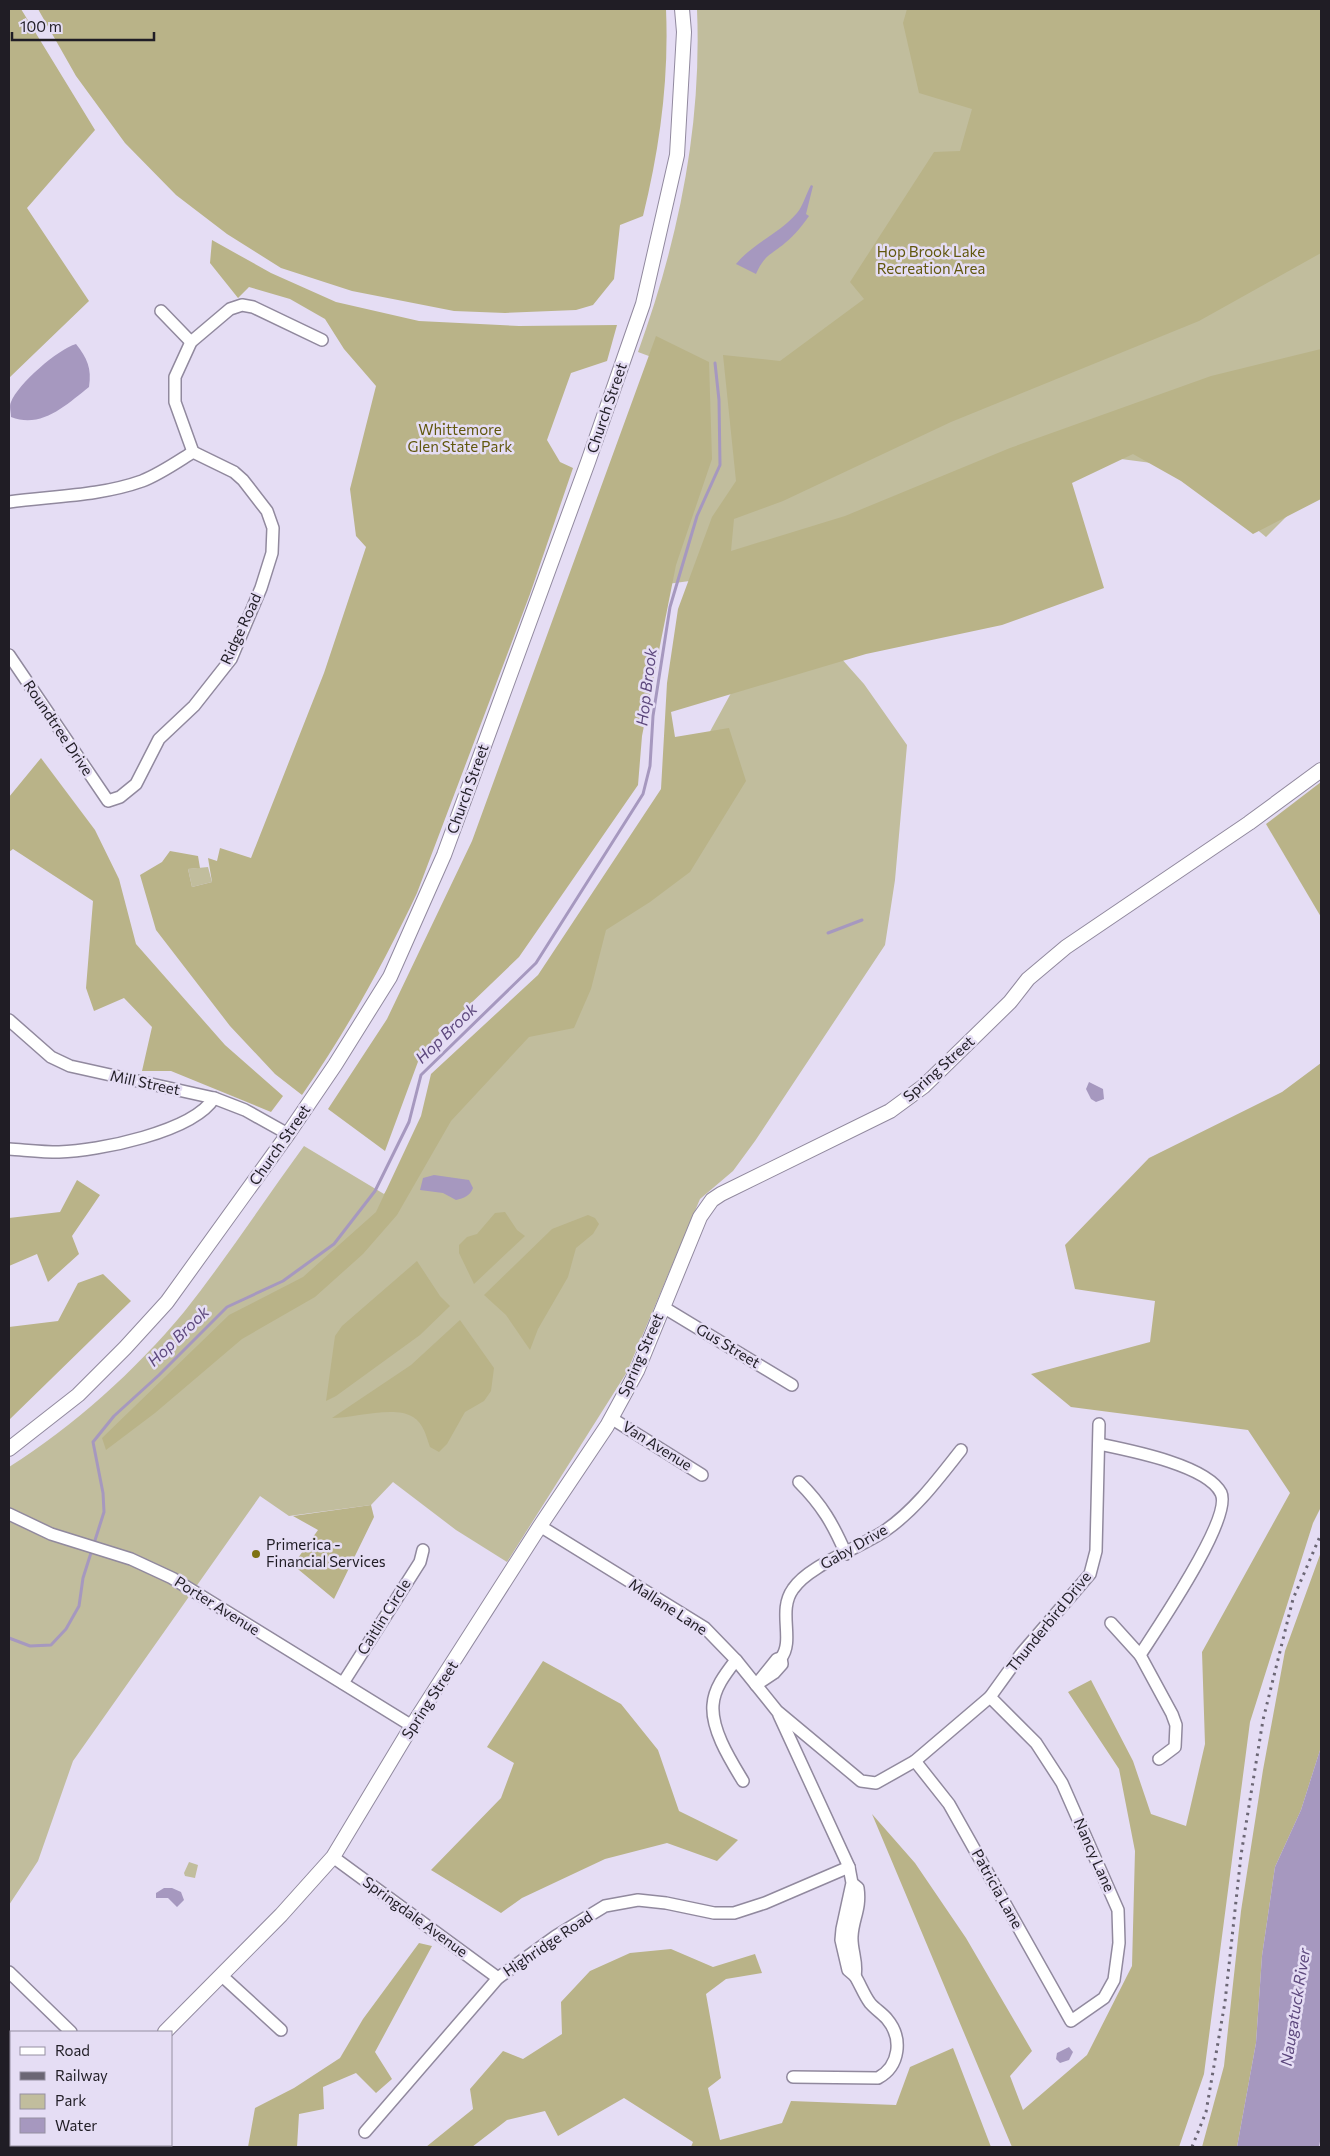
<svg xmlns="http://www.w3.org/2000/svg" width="1330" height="2156" font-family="Commissioner,sans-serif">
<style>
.green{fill:#c1bd9d}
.forest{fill:#b9b388}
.water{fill:#a698bf}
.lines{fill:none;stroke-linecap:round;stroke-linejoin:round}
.stream{stroke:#a698bf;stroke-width:3}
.minor-casing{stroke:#91899e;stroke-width:14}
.major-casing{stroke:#91899e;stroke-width:16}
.minor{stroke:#fff;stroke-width:11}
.major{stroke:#fff;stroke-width:14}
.rail{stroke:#6b6674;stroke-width:3;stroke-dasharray:2.5 5;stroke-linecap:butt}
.poi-dot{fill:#7e7212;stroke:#e5ddf4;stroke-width:2}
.labels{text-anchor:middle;stroke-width:5;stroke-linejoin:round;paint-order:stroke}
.park-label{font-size:15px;fill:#61570e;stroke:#e5ddf4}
.street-label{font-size:15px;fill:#201d25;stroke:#e5ddf4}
.poi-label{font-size:15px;fill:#201d25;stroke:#e5ddf4;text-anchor:start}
.water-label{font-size:16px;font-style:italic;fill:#5d487d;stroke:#e5ddf4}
</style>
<rect width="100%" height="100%" fill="#e5ddf4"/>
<g class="green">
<path d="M697 9H1321V482L1266 537 1182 467 1121 459 735 575 652 586 708 378 638 352C678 241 702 128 697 9Z"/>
<path d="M754 651 840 657 864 684 907 745 895 880 885 945 755 1141 733 1171 700 1199 627 1372 507 1562 456 1530 393 1482 371 1505 289 1516 260 1496 73 1761 38 1861 9 1905V1467C74 1426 135 1371 184 1312 226 1259 264 1201 304 1146L384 1194 707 737Z"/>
<path d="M208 867 212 882 192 887 188 869Z"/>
<path d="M189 1862 198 1865 195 1878 185 1876 184 1873Z"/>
</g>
<g class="forest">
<path d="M9 9H21L95 130 27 208 89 301 9 378Z"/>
<path d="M38 9H666C669 79 660 147 643 216L620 225 614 279 593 305 576 310 505 313 454 311 352 291 281 268 227 234 176 195 125 143 76 76Z"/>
<path d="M907 9H1321V253L1199 321 951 422 783 501 734 519 731 551 845 516 1010 448 1211 376 1321 349V499L1253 534 1181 481 1133 454 1072 483 1104 588 1002 625 866 654 671 712 675 737 729 728 746 781 690 872 650 902 606 930 591 989 574 1028 529 1037 451 1121 397 1215 363 1254 315 1297 242 1339 155 1413 106 1450 102 1438 229 1315 303 1277 376 1212 421 1116 431 1074 538 975 661 789 667 683 678 609 712 517 736 481 723 355 780 361 864 299 850 282 934 152 960 151 972 109 919 93 903 23Z"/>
<path d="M212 240 271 273 336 302 419 321 519 326 617 325 607 361 571 373 547 440 560 462 573 468 530 594 417 893C384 963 347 1030 302 1095L275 1074 230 1026 156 930 140 875 162 862 170 851 198 856 200 868 188 869 192 887 212 882 208 858 217 861 220 848 251 858 324 673 366 547 356 536 350 489 376 386 344 349 325 319 290 299 249 287 238 298 210 263Z"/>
<path d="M656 336 709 362 712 459 676 565 642 736 638 785 519 957 440 1033 419 1059 385 1151 328 1109 387 1019 472 841Z"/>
<path d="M41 758 95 830 119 879 136 944 225 1045 283 1096 271 1112 171 1071H142L152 1027 124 998 94 1011 86 988 93 901 13 849 9 852V797Z"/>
<path d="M1321 782V917L1266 824Z"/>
<path d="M1321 1063V1507L1313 1523 1250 1722 1204 2074 1179 2147H1012L872 1814 915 1863 966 1938 1032 2051 1010 2076 1023 2110 1087 2055 1132 1966 1135 1851 1119 1769 1068 1692 1091 1680 1133 1761 1151 1814 1186 1826 1205 1744 1202 1652 1290 1493 1248 1430 1071 1407 1031 1374 1150 1342 1155 1301 1075 1289 1065 1245 1149 1158 1282 1092Z"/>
<path d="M77 1180 100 1195 72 1236 79 1254 48 1282 37 1254 9 1266V1218L60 1212Z"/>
<path d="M505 1212 517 1230 525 1236 474 1284 459 1253V1245L467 1237 477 1234 495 1213Z"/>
<path d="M588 1215 595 1218 599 1224 593 1234 576 1248 568 1277 538 1329 530 1350 506 1315 484 1295 552 1229Z"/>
<path d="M417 1261 440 1296 450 1306 420 1335 336 1396 326 1401 335 1336 342 1326Z"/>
<path d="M103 1274 131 1301 9 1420V1327L58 1321 78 1283Z"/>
<path d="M460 1320 494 1368 491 1391 484 1401 465 1412 447 1444 439 1452 430 1447C426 1436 424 1424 413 1417 395 1405 353 1418 332 1418L411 1365Z"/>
<path d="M371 1505 374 1517 334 1599 293 1565 318 1530 293 1516Z"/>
<path d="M1321 1552V1747L1301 1810 1275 1867 1262 1956 1256 2043 1237 2147H1202L1224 2066 1241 1911 1263 1770 1285 1651Z"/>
<path d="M543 1661 621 1704 658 1750 679 1811 738 1840 717 1861 667 1843 605 1859 522 1898 501 1913 431 1870 501 1798 514 1763 487 1747Z"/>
<path d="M419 1943 432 1946 375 2052 392 2079 376 2093 356 2073 323 2087 324 2109 299 2114 297 2147H248L255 2108 294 2088 340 2058 363 2019Z"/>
<path d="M671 1949 713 1967 755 1954 762 1973 726 1979 706 1994 721 2078 708 2088 720 2140 782 2123 791 2101 896 2105 910 2067 953 2048 991 2147H691L693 2142 624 2098 558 2136 545 2111 507 2120 472 2147H426L473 2109 470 2089 503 2051 523 2059 562 2034 561 2002 590 1971 630 1953Z"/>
</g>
<g class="water">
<path d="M811 185 813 186 806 214 809 216C802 226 795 235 785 243 771 255 764 255 756 274L736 264C753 243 779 234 797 213 803 206 806 194 811 185Z"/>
<path d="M76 344C87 358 92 368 89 387 66 405 42 429 11 417 11 412 9 406 11 402 18 384 58 349 76 344Z"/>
<path d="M1089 1082 1103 1089 1104 1099 1096 1102 1091 1099 1086 1089Z"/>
<path d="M434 1175 469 1180 473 1188C470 1196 464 1198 456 1200L443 1193 420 1190 423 1178Z"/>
<path d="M1321 1747V2136L1319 2147H1237L1256 2043 1262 1956 1275 1867 1301 1810Z"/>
<path d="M164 1888H172L181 1892 184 1900 177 1907 168 1898H156V1893Z"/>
<path d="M1069 2047 1073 2052 1069 2060 1060 2063 1056 2059 1057 2053Z"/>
</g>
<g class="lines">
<g class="stream">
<path d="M828 933 862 920"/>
<path d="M9 1638 30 1646 51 1645 66 1629 79 1606 83 1578 104 1512 103 1493 93 1442 114 1416 159 1375 227 1307 283 1281 334 1244 375 1191 409 1122 421 1075 536 963 643 794 650 766 653 716 670 607 697 516 720 465 719 400 715 363"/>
</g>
<g class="minor-casing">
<g id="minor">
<path d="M161 311 191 342"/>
<path d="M193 452 175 402V377L191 342 230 309 242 305 253 307 322 340"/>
<path d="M9 502C53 496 100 496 142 481 160 474 177 462 193 452"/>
<path d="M9 655 108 801 120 797 136 784 159 739 194 706 231 659 261 588 272 553 273 528 267 511 243 480 234 472 193 452"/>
<path d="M9 1020 51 1057 70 1066 214 1098 245 1110 288 1134"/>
<path d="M9 1149C25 1150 42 1152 59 1152 98 1151 193 1132 214 1098"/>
<path d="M663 1307 792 1385"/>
<path d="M611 1418 702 1475"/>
<path d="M1099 1444C1128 1450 1207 1465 1221 1493 1233 1518 1156 1630 1140 1655"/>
<path d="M799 1482C822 1505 833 1524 846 1554"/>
<path d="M9 1514 51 1534 131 1559 172 1578 412 1726"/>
<path d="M540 1526 705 1628 736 1660 777 1711 861 1781 876 1783 915 1761 990 1697 1021 1654 1090 1574 1096 1551 1099 1424"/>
<path d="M1111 1623 1140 1655 1172 1714 1176 1725 1175 1747 1159 1759"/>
<path d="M781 1658C795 1640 777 1611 793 1589 809 1565 860 1548 886 1530 916 1509 938 1479 961 1450"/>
<path d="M781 1658 782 1664 774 1673 756 1685 777 1659Z"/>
<path d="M736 1660C726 1673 714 1688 713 1705 711 1730 731 1761 743 1781"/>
<path d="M343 1683 420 1562 423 1550"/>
<path d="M779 1715 849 1867 852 1883 842 1929 841 1940 848 1970 855 1976C858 1962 851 1950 852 1936 853 1918 861 1909 858 1888L852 1883"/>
<path d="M915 1761 949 1804 1071 2021 1104 1998 1114 1980 1119 1943 1118 1910 1062 1783 1036 1743 990 1697"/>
<path d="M333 1857 498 1978"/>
<path d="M9 1972 71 2032"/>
<path d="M221 1975 281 2030"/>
<path d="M793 2077 878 2078C900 2066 903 2038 887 2019 882 2013 875 2009 870 2003 864 1995 860 1984 855 1976"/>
<path d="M365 2132 498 1978 556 1936 605 1906 638 1900 666 1903 714 1913H734L765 1903 849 1867"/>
</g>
</g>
<g class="major-casing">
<g id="major">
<path d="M9 1449 78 1395 125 1348 167 1302 288 1134 335 1065 390 977 444 855 588 462 643 304 677 155 684 32 682 9"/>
<path d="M165 2032 281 1915 333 1857 410 1729 540 1526 607 1426 637 1371 700 1217 712 1200 721 1194 890 1111 924 1086 1010 1002 1028 979 1066 947 1249 823 1321 770"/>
<path d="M49 2147 52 2145"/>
</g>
</g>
<use href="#minor" class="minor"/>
<use href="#major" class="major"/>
<path class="rail" d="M1192 2147 1206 2112 1225 2002 1241 1855 1263 1720 1293 1599 1321 1534"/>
</g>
<circle class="poi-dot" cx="256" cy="1554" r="5"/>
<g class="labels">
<g class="park-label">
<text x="931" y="257">Hop Brook Lake<tspan x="931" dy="17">Recreation Area</tspan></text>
<text x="460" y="435">Whittemore<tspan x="460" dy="17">Glen State Park</tspan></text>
</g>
<g class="street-label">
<text transform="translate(607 408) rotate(-71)" y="5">Church Street</text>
<text transform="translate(241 629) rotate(-65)" y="5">Ridge Road</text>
<text transform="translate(58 728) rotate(56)" y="5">Roundtree Drive</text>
<text transform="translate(468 789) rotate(-70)" y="5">Church Street</text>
<text transform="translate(939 1069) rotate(-42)" y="5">Spring Street</text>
<text transform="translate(145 1083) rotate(12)" y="5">Mill Street</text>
<text transform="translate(280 1145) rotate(-55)" y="5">Church Street</text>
<text transform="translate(728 1346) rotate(31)" y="5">Gus Street</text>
<text transform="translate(641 1355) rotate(-66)" y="5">Spring Street</text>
<text transform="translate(657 1446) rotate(32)" y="5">Van Avenue</text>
<text transform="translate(854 1547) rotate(-30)" y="5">Gaby Drive</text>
<text transform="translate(217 1606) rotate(32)" y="5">Porter Avenue</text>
<text transform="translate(668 1607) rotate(33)" y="5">Mallane Lane</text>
<text transform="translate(384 1617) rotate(-58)" y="5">Caitlin Circle</text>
<text transform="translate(1049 1622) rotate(-51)" y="5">Thunderbird Drive</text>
<text transform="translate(430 1700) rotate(-57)" y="5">Spring Street</text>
<text transform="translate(1094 1855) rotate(66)" y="5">Nancy Lane</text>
<text transform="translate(997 1889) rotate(61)" y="5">Patricia Lane</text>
<text transform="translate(415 1917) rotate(36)" y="5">Springdale Avenue</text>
<text transform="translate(548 1944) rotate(-34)" y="5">Highridge Road</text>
</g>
<g class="poi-label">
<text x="266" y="1550">Primerica -<tspan x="266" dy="17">Financial Services</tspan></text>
</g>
<g class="water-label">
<text transform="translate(646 687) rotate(-83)" y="6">Hop Brook</text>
<text transform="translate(446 1033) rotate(-44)" y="6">Hop Brook</text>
<text transform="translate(178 1336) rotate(-44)" y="6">Hop Brook</text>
<text transform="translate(1295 2007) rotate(-81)" y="6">Naugatuck River</text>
</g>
</g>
<rect width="1330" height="2156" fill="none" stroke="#201d25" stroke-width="20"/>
<rect x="10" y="2031" width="162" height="115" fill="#e5ddf4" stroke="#9690a1"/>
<rect x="20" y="2047" width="25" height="8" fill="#ffffff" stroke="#9690a1"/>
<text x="55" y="2056" font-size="15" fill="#201d25">Road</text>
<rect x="20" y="2072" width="25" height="8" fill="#6b6674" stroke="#9690a1"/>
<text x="55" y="2081" font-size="15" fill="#201d25">Railway</text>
<rect x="20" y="2094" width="25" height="15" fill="#c1bd9d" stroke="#9690a1"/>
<text x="55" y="2106" font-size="15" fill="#201d25">Park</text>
<rect x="20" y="2118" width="25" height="15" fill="#a698bf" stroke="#9690a1"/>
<text x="55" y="2131" font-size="15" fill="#201d25">Water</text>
<path d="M12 32v8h142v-8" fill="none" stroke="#201d25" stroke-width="2.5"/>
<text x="20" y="32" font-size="15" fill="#201d25" stroke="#e5ddf4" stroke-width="4" paint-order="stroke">100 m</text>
</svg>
